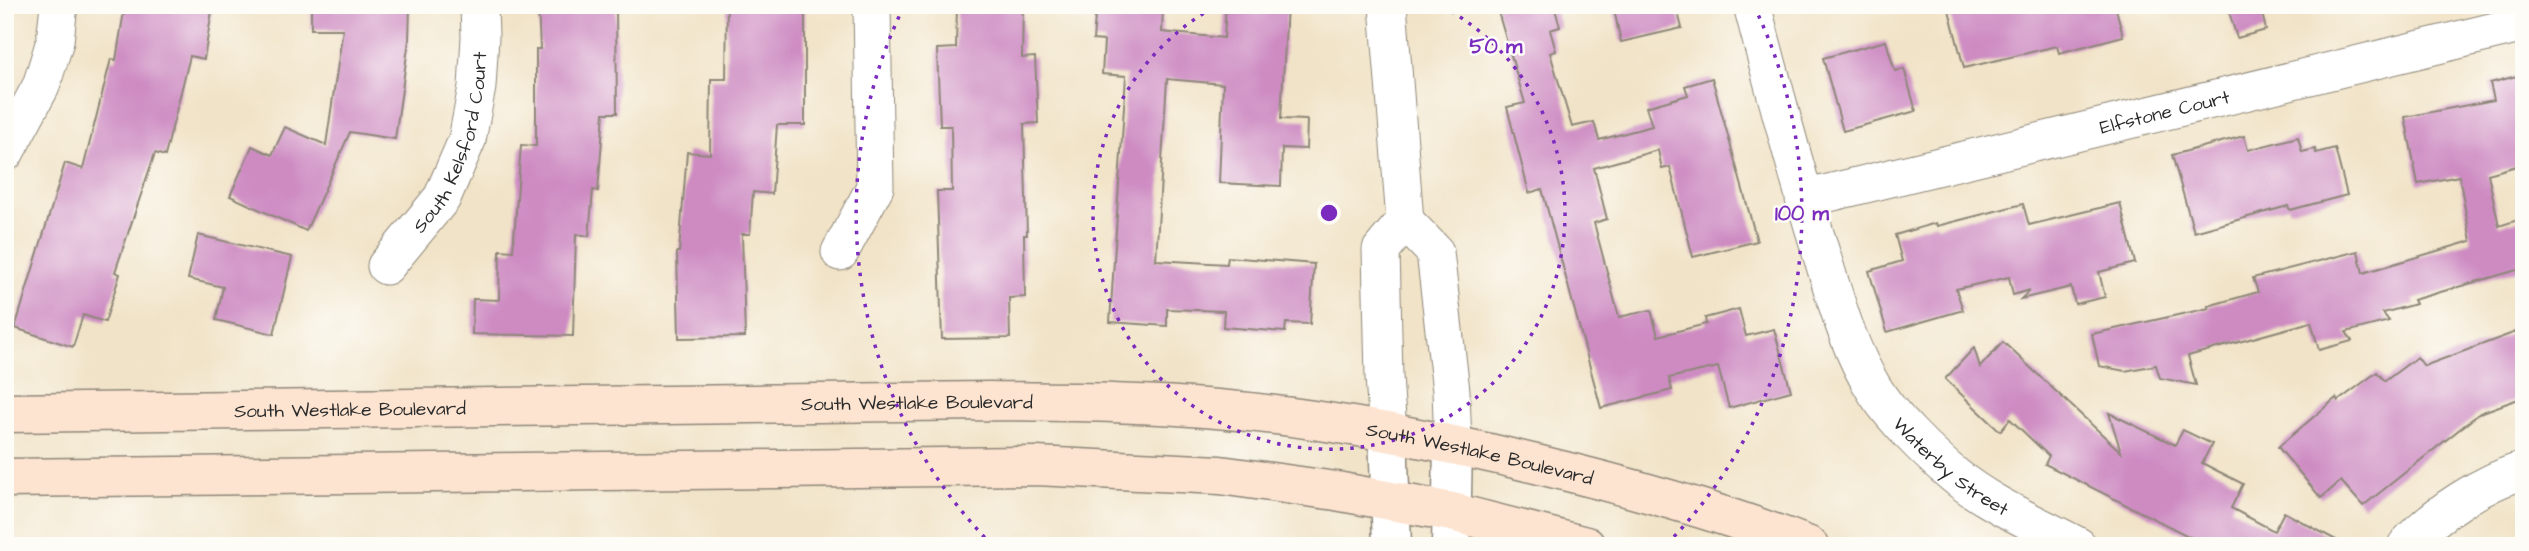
<svg xmlns="http://www.w3.org/2000/svg" width="2529" height="551" font-family="'Architects Daughter',sans-serif">
<style>
.building{fill:#cd8bc2}
.lines{fill:none;stroke-linecap:round;stroke-linejoin:round}
.minor-casing{stroke:#8e8779;stroke-width:39}
.tertiary-casing{stroke:#8e8779;stroke-width:41}
.secondary-casing{stroke:#8e8779;stroke-width:41}
.minor{stroke:#fff;stroke-width:37}
.tertiary{stroke:#fff;stroke-width:38}
.secondary{stroke:#fde4d1;stroke-width:38}
.ring{fill:none;stroke:#7b2cbf;stroke-width:3.5;stroke-dasharray:3.5 7}
.labels{text-anchor:middle;stroke-width:5;stroke-linejoin:round;paint-order:stroke}
.street-label{font-size:19px;fill:#2b2b2b;stroke:#fdfcf7}
.centre{fill:#7b2cbf;stroke:#fdfcf7;stroke-width:3.5}
.ring-label{font-size:21px;text-anchor:middle;font-weight:bold;fill:#7b2cbf;stroke:#fdfcf7;stroke-width:5;stroke-linejoin:round;paint-order:stroke}
</style>
<rect width="100%" height="100%" fill="#fdfcf7"/>
<filter id="ink" filterUnits="userSpaceOnUse"><feTurbulence type="fractalNoise" baseFrequency=".0143" numOctaves="2"/><feDisplacementMap in="SourceGraphic" scale="14" xChannelSelector="R" yChannelSelector="G"/><feConvolveMatrix kernelMatrix="1 2 1 2 8 2 1 2 1" color-interpolation-filters="sRGB"/></filter>
<filter id="wash" filterUnits="userSpaceOnUse"><feTurbulence type="fractalNoise" baseFrequency=".00686" numOctaves="4" result="noise"/><feDisplacementMap in="SourceGraphic" scale="28" xChannelSelector="R" yChannelSelector="G"/><feGaussianBlur stdDeviation="1.57" result="paint"/><feColorMatrix in="noise" values="0 0 0 0 0 0 0 0 0 0 0 0 0 0 0 0 0 1.4 0 .05"/><feComposite in="paint" operator="in"/></filter>
<g filter="url(#wash)">
<rect width="100%" height="100%" fill="#f1e3c7"/>
<g id="blocks">
<g class="building">
<path d="M125 5H213L204 59 190 56 165 156 155 153 115 272 120 274 105 322 83 315 73 347 15 328 65 163 83 169 111 59 116 60Z"/>
<path d="M311 5H410L409 40 395 139 350 132 306 231 230 196 252 146 272 155 285 127 326 145 343 29H311Z"/>
<path d="M538 5H616L617 113H604L598 191 593 190 589 236 576 234 573 336 472 334 473 299 499 300 500 250 513 251 521 145 536 146V49H540Z"/>
<path d="M727 5H805V125H777L772 194 753 192 750 234H742L745 337 679 338 677 252H679L687 152 710 154 711 79H726Z"/>
<path d="M957 5H1023L1022 58 1035 57 1038 123 1024 124 1027 235H1024L1025 297 1009 298 1010 338 942 339 937 191H952L951 126H940L937 49 956 48Z"/>
<path d="M1096 5 1163 8 1162 32 1224 38 1226 5H1287L1281 119 1307 120 1306 149 1282 148 1281 186 1219 183 1223 84 1167 79 1156 260 1227 264 1228 257 1314 264 1310 324 1286 323 1285 332 1223 327 1224 311 1167 309V326L1110 322 1126 76 1102 74 1104 41 1093 40Z"/>
<path d="M1496 5H1554L1560 27 1550 30 1556 51 1550 53 1572 127 1594 122 1599 140 1652 126 1646 107 1688 95 1685 86 1712 78 1757 241 1693 257 1670 167 1662 169 1658 150 1594 168 1607 219 1594 223 1619 317 1651 310 1658 336 1706 324 1705 318 1739 309 1746 336 1774 329 1791 391 1729 408 1718 367 1669 378 1672 390 1601 408 1542 189 1529 193 1507 107 1525 103Z"/>
<path d="M1613 5H1676L1682 28 1621 42Z"/>
<path d="M1970 5H2115L2123 36 2059 53 2057 46 1964 68 1949 10Z"/>
<path d="M2227 5H2260L2266 30 2237 38Z"/>
<path d="M1886 41 1895 71 1904 69 1916 111 1843 131 1823 58Z"/>
<path d="M2524 74V164L2488 174 2499 226 2524 218V268L2413 300 2415 304 2383 313 2389 321 2346 332 2352 341 2319 350 2311 322 2188 356 2196 385 2160 378 2156 365 2125 371 2099 366 2092 334 2209 308 2208 306 2258 292 2253 278 2358 251 2363 273 2471 241 2459 176 2418 184 2405 117 2494 100 2490 83Z"/>
<path d="M2244 136 2248 150 2298 137 2302 152 2315 149 2316 153 2335 148 2347 195 2290 210 2288 206 2194 232 2172 155Z"/>
<path d="M2120 203 2135 263 2099 272 2105 297 2075 304 2071 287 2021 299 2030 290 2013 295 2009 277 1956 289 1963 310 1887 332 1869 271 1902 261 1895 235 1936 223 1937 226 2023 204 2029 225Z"/>
<path d="M198 235 292 257 274 334 216 320 223 287 188 279Z"/>
<path d="M2524 329V397L2480 413 2363 506 2341 481 2321 498 2278 447 2336 398 2338 401 2377 372 2385 381 2417 357 2424 366Z"/>
<path d="M2003 342 2121 452 2109 413 2175 445 2183 430 2212 444 2202 463 2243 484 2231 508 2274 531 2284 512 2347 546H2208L2045 464 2049 456 2010 419 2000 431 1945 379 1974 348 1980 367Z"/>
</g>
</g>
</g>
<g filter="url(#ink)">
<use href="#blocks" fill-opacity="0" stroke="#8e8779" stroke-width="2"/>
<g class="lines">
<g class="minor-casing">
<g id="minor">
<path d="M1388 5 1405 221 1435 252 1451 391 1453 445"/>
<path id="s1" d="M1752 5C1774 89 1796 173 1822 256 1836 301 1849 349 1874 389 1891 417 1929 454 1954 475 1990 505 2037 524 2078 546"/>
<path d="M5 153 41 86 55 41 59 5"/>
<path id="s2" d="M1804 199 2524 24"/>
<path d="M840 252 875 187 872 5"/>
<path id="s3" d="M386 266 442 198 467 140 477 87 480 37 479 5"/>
<path d="M1388 432 1384 377 1381 250 1405 221"/>
<path d="M2406 546C2433 514 2484 482 2524 470"/>
</g>
</g>
<g class="tertiary-casing">
<g id="tertiary">
<path d="M1388 432 1392 546"/>
<path d="M1451 546 1453 445"/>
</g>
</g>
<g class="secondary-casing">
<g id="secondary">
<path id="s4" d="M5 413 989 401C1065 402 1141 402 1217 409 1326 418 1434 439 1540 465 1631 487 1722 512 1809 546"/>
<path d="M5 478 1036 466 1220 475 1336 491 1452 512 1586 546"/>
</g>
</g>
<use href="#minor" class="minor"/>
<use href="#tertiary" class="tertiary"/>
<use href="#secondary" class="secondary"/>
</g>
</g>
<g class="ring">
<path d="M1442 6A236 236 0 1 1 1216 6"/>
<path d="M992 545A473 473 0 0 1 904 6M1754 6A473 473 0 0 1 1666 545"/>
</g>
<g class="labels">
<g class="street-label">
<text dy="7" stroke="none"><textPath href="#s2" startOffset="371">Elfstone Court</textPath></text>
<text dy="7" stroke="none"><textPath href="#s3" startOffset="144">South Kelsford Court</textPath></text>
<text dy="7" stroke="none"><textPath href="#s4" startOffset="912">South Westlake Boulevard</textPath></text>
<text dy="7" stroke="none"><textPath href="#s4" startOffset="345">South Westlake Boulevard</textPath></text>
<text dy="7" stroke="none"><textPath href="#s4" startOffset="1479">South Westlake Boulevard</textPath></text>
<text dy="7" stroke="none"><textPath href="#s1" startOffset="514">Waterby Street</textPath></text>
</g>
</g>
<circle cx="1329" cy="213" r="10" class="centre"/>
<g class="ring-label">
<text x="1496" y="53">50 m</text>
<text x="1802" y="220">100 m</text>
</g>
<rect width="2529" height="551" fill="none" stroke="#fdfcf7" stroke-width="28"/>
</svg>
